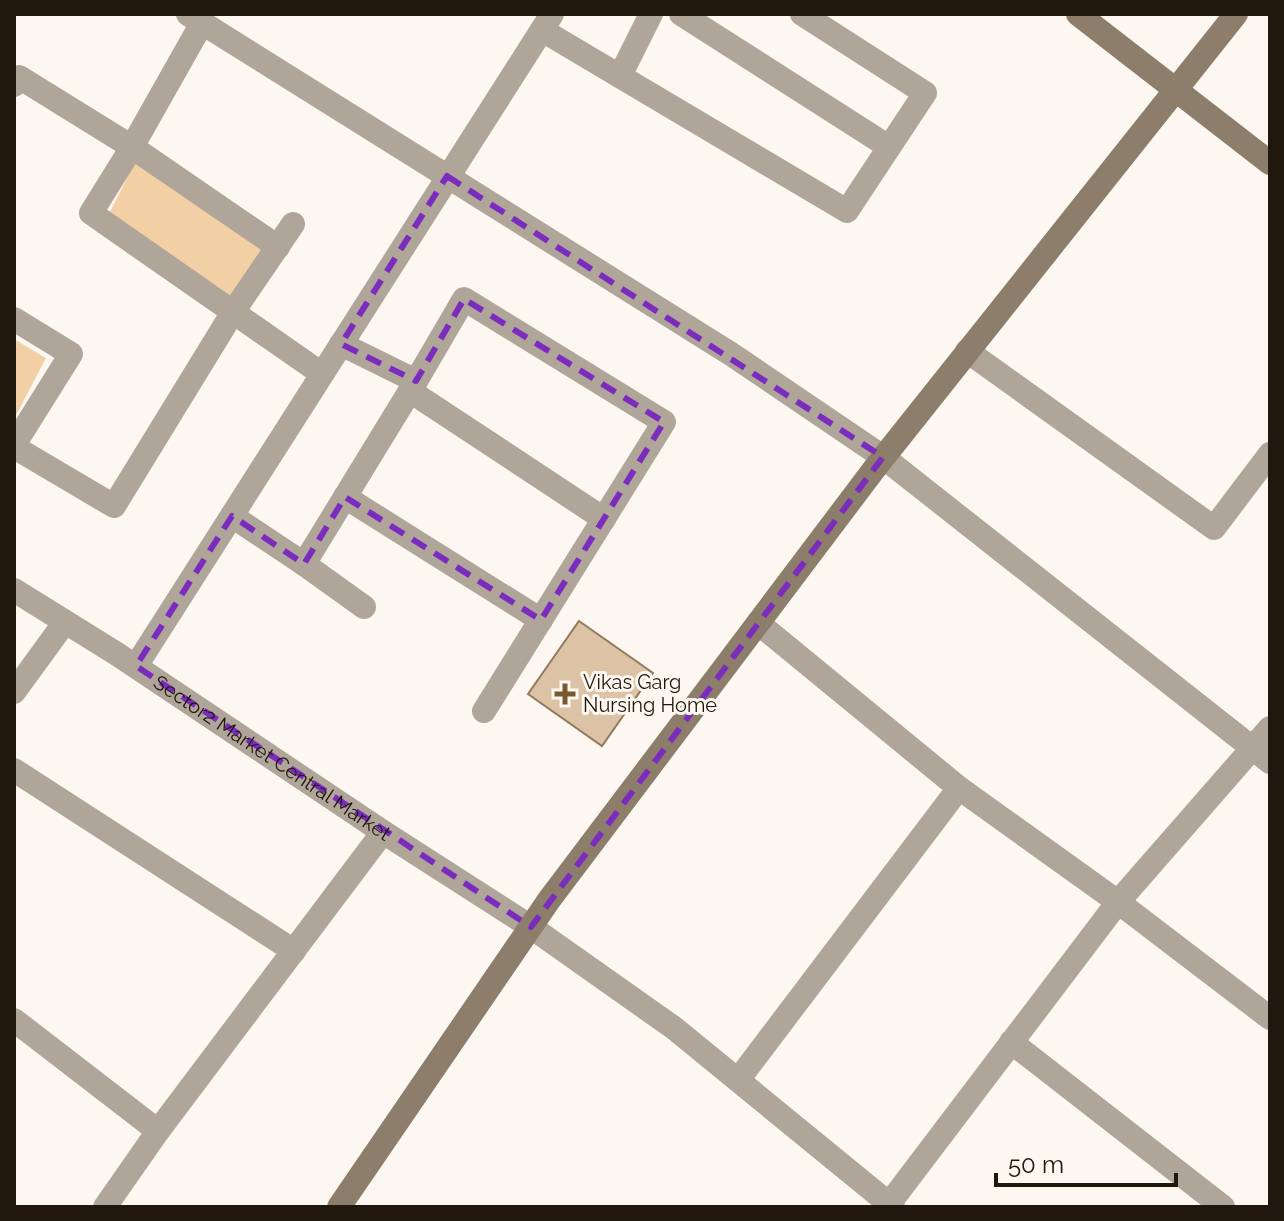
<svg xmlns="http://www.w3.org/2000/svg" width="1284" height="1221" font-family="Raleway,sans-serif">
<style>
.green{fill:#f3cfa5}
.building{fill:#ddc3a6;stroke:#927a60;stroke-width:2}
.lines{fill:none;stroke-linecap:round;stroke-linejoin:round}
.street{stroke:#b0a599;stroke-width:24}
.secondary{stroke:#8d7d6b;stroke-width:24}
.marked{fill:none;stroke:#7b2cbf;stroke-width:6;stroke-dasharray:16 10;stroke-linejoin:round}
.poi-dot{fill:#7b5930;stroke:#fcf7f1;stroke-width:3}
.labels{text-anchor:middle;stroke-width:6;stroke-linejoin:round;paint-order:stroke}
.poi-label{font-size:20px;fill:#21180d;stroke:#fcf7f1;text-anchor:start}
.street-label{font-size:20px;fill:#21180d;stroke:#fcf7f1}
</style>
<rect width="100%" height="100%" fill="#fcf7f1"/>
<g class="green">
<path d="M135 162 265 250 230 296 109 214Z"/>
<path d="M14 339 46 358 14 419Z"/>
</g>
<path class="building" d="M579 621 653 673 602 746 528 694Z"/>
<g class="lines">
<g class="street">
<path d="M188 14 731 354 883 457 1270 762"/>
<path d="M681 14 889 147"/>
<path d="M542 30 847 211 925 93 802 14"/>
<path d="M620 76 651 14"/>
<path d="M14 85 19 77 132 147 202 23"/>
<path d="M293 224 233 312 322 374"/>
<path d="M14 319 71 354 14 445"/>
<path d="M341 344 416 381 464 299 664 422 484 711"/>
<path d="M967 351 1214 528 1270 454"/>
<path d="M410 391 604 519"/>
<path d="M14 447 114 506 233 312 91 213 132 147 278 247"/>
<path d="M345 497 541 620"/>
<path d="M232 516 304 564 416 381"/>
<path d="M304 564 364 607"/>
<path id="s1" d="M14 590 117 654 383 832 531 927 674 1028 893 1207"/>
<path d="M136 666 552 14"/>
<path d="M14 692 65 622"/>
<path d="M14 770 294 951"/>
<path d="M959 788 1118 902 1270 728"/>
<path d="M14 1020 158 1131"/>
<path d="M1011 1042 1223 1207"/>
<path d="M738 1080 959 788 758 623"/>
<path d="M889 1204 1118 902 1270 1018"/>
<path d="M105 1207 158 1131 383 832"/>
</g>
<g class="secondary">
<path d="M1078 14 1270 163"/>
<path d="M339 1207 549 900 875 468 1236 14"/>
</g>
</g>
<path class="marked" d="M447 176 883 457 531 927 136 666 232 516 304 564 345 497 541 620 664 422 464 299 416 381 341 344Z"/>
<path class="poi-dot" d="M561 682h8v8h8v8h-8v8h-8v-8h-8v-8h8z"/>
<g class="labels">
<g class="poi-label">
<text x="583" y="689">Vikas Garg<tspan x="583" dy="23">Nursing Home</tspan></text>
</g>
<g class="street-label">
<text dy="7" stroke="none"><textPath href="#s1" startOffset="308">Sector2 Market Central Market</textPath></text>
</g>
</g>
<rect width="1284" height="1221" fill="none" stroke="#21180d" stroke-width="32"/>
<path d="M996 1173v12h180v-12" fill="none" stroke="#21180d" stroke-width="4"/>
<text x="1008" y="1173" font-size="24" fill="#21180d" stroke="#fcf7f1" stroke-width="6" paint-order="stroke">50 m</text>
</svg>
